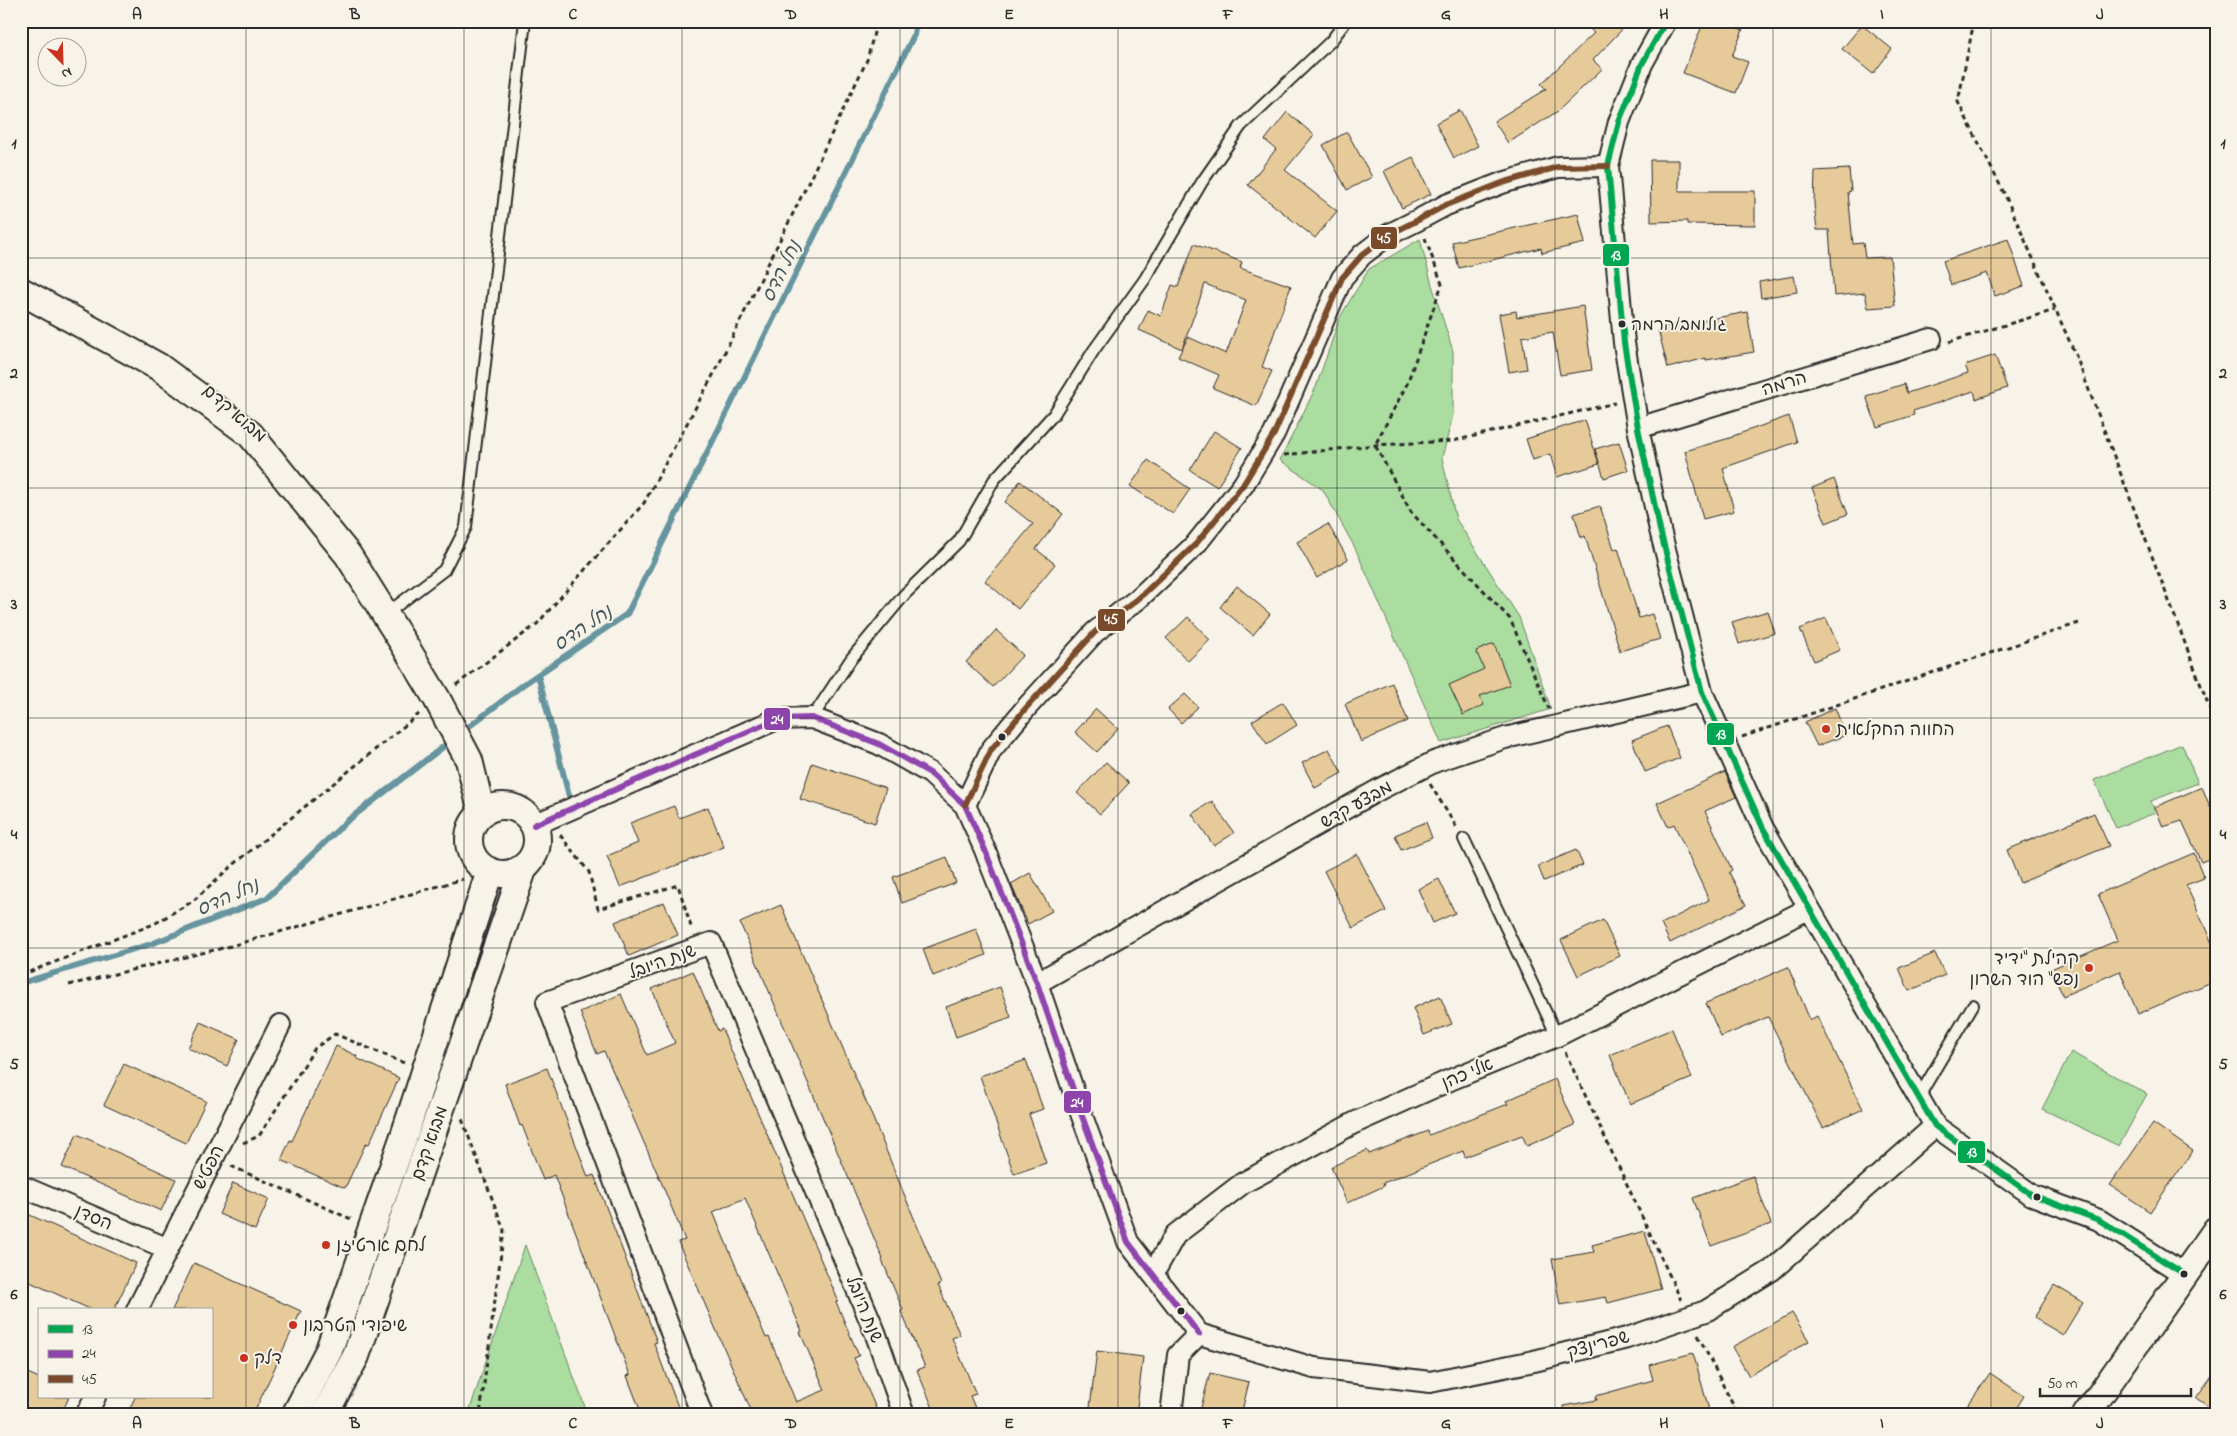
<svg xmlns="http://www.w3.org/2000/svg" width="2237" height="1436" font-family="'Indie Flower','Playpen Sans Hebrew',sans-serif">
<style>
.green{fill:#aadd9f;stroke:#6a8465}
.lines{fill:none;stroke-linecap:round;stroke-linejoin:round}
.stream{stroke:#66949f;stroke-width:6}
.building{fill:#e7ca9a;stroke:#2b2b2b;fill-rule:evenodd}
.service-casing{stroke:#2b2b2b;stroke-width:14}
.minor-casing{stroke:#2b2b2b;stroke-width:24}
.tertiary-casing{stroke:#2b2b2b;stroke-width:30}
.path{stroke:#2b2b2b;stroke-width:3;stroke-dasharray:5 4;stroke-linecap:butt}
.service{stroke:#f7f3e8;stroke-width:10}
.minor{stroke:#f7f3e8;stroke-width:20}
.tertiary{stroke:#f7f3e8;stroke-width:26}
.bus-1-casing{stroke:#f7f3e8;stroke-width:10}
.bus-2-casing{stroke:#f7f3e8;stroke-width:10}
.bus-3-casing{stroke:#f7f3e8;stroke-width:10}
.bus-1{stroke:#00a651;stroke-width:6}
.bus-2{stroke:#8e44ad;stroke-width:6}
.bus-3{stroke:#7a4b2a;stroke-width:6}
.grid{fill:none;stroke:#2b2b2b;stroke-width:1;stroke-opacity:0.55}
.bus-dot{fill:#2b2b2b;stroke:#f7f3e8;stroke-width:2}
.poi-dot{fill:#c8321e;stroke:#f7f3e8;stroke-width:2}
.labels{text-anchor:middle;stroke-width:4;stroke-linejoin:round;paint-order:stroke}
.bus-label{font-size:17px;fill:#2b2b2b;stroke:#f7f3e8;text-anchor:start}
.street-label{font-size:18px;fill:#2b2b2b;stroke:#f7f3e8}
.poi-label{font-size:18px;fill:#2b2b2b;stroke:#f7f3e8;text-anchor:start}
.water-label{font-size:19px;font-style:italic;fill:#44575b;stroke:#f7f3e8}
.line-badge{stroke:#f7f3e8;stroke-width:2}
.badge-label{font-size:14px;text-anchor:middle;font-weight:bold;fill:#fff}
.neatline{fill:none;stroke:#2b2b2b;stroke-width:2}
.grid-label{font-size:16px;text-anchor:middle;font-weight:bold;fill:#2b2b2b}
</style>
<rect width="100%" height="100%" fill="#f7f3e8"/>
<filter id="ink" filterUnits="userSpaceOnUse"><feTurbulence type="fractalNoise" baseFrequency=".02" numOctaves="2"/><feDisplacementMap in="SourceGraphic" scale="10" xChannelSelector="R" yChannelSelector="G"/><feConvolveMatrix kernelMatrix="1 2 1 2 8 2 1 2 1" color-interpolation-filters="sRGB"/></filter>
<g filter="url(#ink)">
<g class="green">
<path d="M1420 239 1432 285 1453 351V415L1442 458 1456 519 1519 617 1551 709 1441 743 1355 548 1323 490 1280 460 1316 387 1340 317 1369 269Z"/>
<path d="M2182 744 2198 783 2151 801 2155 813 2116 828 2094 780Z"/>
<path d="M2071 1052 2147 1094 2119 1146 2042 1109Z"/>
<path d="M525 1245 588 1415H468Z"/>
</g>
<g class="lines">
<g class="stream">
<path d="M538 675 569 796"/>
<path d="M462 732 524 684 627 614 914 35 916 21"/>
<path d="M21 983 151 944 267 898 347 821 452 740"/>
</g>
</g>
<g class="building">
<path d="M1582 21H1630L1593 60 1602 69 1558 111 1508 143 1494 121 1546 89 1541 84 1594 33Z"/>
<path d="M1704 21H1720L1743 30 1732 56 1748 62 1736 93 1683 73Z"/>
<path d="M1862 25 1892 49 1873 74 1842 49Z"/>
<path d="M1460 110 1478 146 1454 158 1436 123Z"/>
<path d="M1287 112 1314 135 1285 170 1337 211 1315 238 1248 185 1276 149 1265 140Z"/>
<path d="M1347 132 1372 177 1347 190 1323 145Z"/>
<path d="M1413 157 1431 194 1402 208 1384 171Z"/>
<path d="M1650 160H1679V191H1755V225L1687 224V221L1651 222Z"/>
<path d="M1849 169 1851 191 1848 192 1853 244 1863 243 1865 258 1890 257 1895 306 1868 308 1865 293 1834 296 1829 230H1817L1814 204 1815 171Z"/>
<path d="M1578 214 1585 243 1542 253 1541 248 1459 268 1452 242Z"/>
<path d="M2008 239 2024 286 1995 296 1987 273 1951 285 1943 261Z"/>
<path d="M1194 244 1242 262 1240 268 1291 286 1262 367 1272 371 1256 406 1213 388 1219 375 1178 357 1188 337 1226 354 1246 300 1205 284 1182 349 1139 330 1148 310 1161 316 1172 285 1178 287Z"/>
<path d="M1794 276 1797 292 1761 298 1759 282Z"/>
<path d="M1583 306 1592 370 1560 375 1553 332 1522 337 1527 369 1509 372 1499 314 1516 311 1517 317Z"/>
<path d="M1747 312 1754 352 1706 360V358L1668 368 1658 329 1684 322 1685 324Z"/>
<path d="M1995 355 2007 388 1976 399 1974 391 1913 411 1914 415 1877 427 1866 396 1904 384 1907 393 1968 373 1965 365Z"/>
<path d="M1789 416 1797 442 1723 468 1734 511 1703 519 1685 451 1733 437V436Z"/>
<path d="M1585 420 1599 464 1557 477 1550 454 1533 460 1526 439Z"/>
<path d="M1214 431 1242 448 1217 487 1190 470Z"/>
<path d="M1619 442 1628 470 1604 478 1595 449Z"/>
<path d="M1148 460 1190 489 1173 514 1130 486Z"/>
<path d="M1834 479 1848 514 1826 523 1812 488Z"/>
<path d="M1020 481 1063 514 1036 549 1055 564 1018 609 985 581 1033 524 1005 502Z"/>
<path d="M1600 506 1614 549 1618 548 1639 618 1652 614 1660 639 1620 651 1585 536 1581 538 1574 514Z"/>
<path d="M1328 524 1348 559 1317 578 1297 542Z"/>
<path d="M1237 586 1270 614 1253 635 1220 607Z"/>
<path d="M1768 611 1775 633 1739 644 1732 622Z"/>
<path d="M1188 617 1210 640 1188 661 1166 638Z"/>
<path d="M1826 618 1840 650 1814 661 1800 629Z"/>
<path d="M996 630 1023 655 993 687 966 662Z"/>
<path d="M1494 644 1510 685 1480 696 1484 705 1463 715 1449 685 1484 669 1476 651Z"/>
<path d="M1392 683 1408 721 1361 742 1345 704Z"/>
<path d="M1185 694 1198 707 1181 723 1168 709Z"/>
<path d="M1283 702 1297 725 1267 744 1252 721Z"/>
<path d="M1835 708 1846 735 1817 746 1805 722Z"/>
<path d="M1096 709 1118 729 1097 752 1075 732Z"/>
<path d="M1667 726 1680 758 1645 772 1632 740Z"/>
<path d="M1329 749 1342 773 1315 788 1302 763Z"/>
<path d="M1106 762 1129 783 1100 814 1077 793Z"/>
<path d="M812 763 886 788 875 823 800 799Z"/>
<path d="M1725 772 1736 797 1705 811 1732 870 1729 872 1746 905 1670 943 1661 924 1709 900 1674 824 1668 827 1657 803Z"/>
<path d="M2202 787 2216 821V856L2201 862 2182 821 2163 827 2155 807Z"/>
<path d="M1212 801 1234 833 1214 846 1192 814Z"/>
<path d="M674 806 679 818 708 807 724 847 620 887 607 856 638 843 630 823Z"/>
<path d="M2094 813 2109 846 2020 883 2007 850Z"/>
<path d="M1426 822 1432 838 1401 850 1395 835Z"/>
<path d="M1576 850 1583 865 1544 881 1538 866Z"/>
<path d="M2194 853 2204 878 2186 885 2216 952V980L2138 1014 2120 971 2063 996 2051 969 2118 940 2098 894Z"/>
<path d="M1357 854 1386 911 1353 928 1324 871Z"/>
<path d="M947 857 956 883 902 903 893 877Z"/>
<path d="M1030 873 1052 911 1028 924 1011 884Z"/>
<path d="M1439 879 1455 913 1433 923 1418 889Z"/>
<path d="M664 902 678 935 629 956 615 922Z"/>
<path d="M781 905 870 1111 941 1284 938 1285 960 1335 952 1338 976 1394 970 1396 978 1415H936L917 1370 925 1367 901 1311 903 1310 882 1260 883 1259 740 923Z"/>
<path d="M1603 920 1620 956 1578 976 1561 940Z"/>
<path d="M976 929 986 955 933 976 923 949Z"/>
<path d="M1935 953 1945 975 1909 991 1899 968Z"/>
<path d="M1788 967 1810 1020 1817 1016 1863 1109 1823 1128 1768 1017 1721 1037 1706 1003Z"/>
<path d="M693 971 718 1031 722 1029 838 1300 836 1302 859 1356 854 1358 879 1415H753L678 1242 685 1240 662 1184 604 1051 597 1054 580 1012 621 994 647 1055 675 1043 652 989ZM745 1198 802 1331 800 1332 825 1390 796 1402 769 1337 766 1338 713 1212Z"/>
<path d="M1000 987 1011 1017 956 1037 946 1007Z"/>
<path d="M1440 996 1452 1024 1424 1035 1413 1008Z"/>
<path d="M200 1022 239 1039 227 1066 188 1048Z"/>
<path d="M1672 1029 1692 1078 1630 1104 1610 1055Z"/>
<path d="M336 1046 357 1056 356 1058 399 1078 369 1144 366 1143 345 1188 281 1160 290 1140 292 1141Z"/>
<path d="M1026 1060 1043 1109 1029 1114 1046 1163 1014 1174 980 1076Z"/>
<path d="M124 1064 206 1101 186 1143 104 1105Z"/>
<path d="M547 1068 588 1177 594 1175 657 1342 654 1343 681 1415H642L627 1376 630 1375 554 1175 543 1180 522 1125 520 1126 505 1084Z"/>
<path d="M1555 1079 1575 1125 1527 1146 1522 1135 1465 1157 1463 1151 1383 1183 1384 1186 1347 1203 1331 1167 1367 1150 1369 1154 1428 1131 1429 1135 1508 1104 1506 1101Z"/>
<path d="M2153 1123 2193 1151 2150 1212 2110 1185Z"/>
<path d="M77 1134 176 1179 161 1211 62 1167Z"/>
<path d="M1753 1176 1771 1224 1711 1246 1693 1198Z"/>
<path d="M233 1183 269 1199 255 1230 219 1214Z"/>
<path d="M21 1211 136 1263 114 1310H92L21 1278Z"/>
<path d="M1645 1231 1661 1289 1608 1303 1606 1297 1560 1305 1552 1259 1594 1252 1592 1245Z"/>
<path d="M194 1263 301 1311 253 1415H127L135 1397H211V1310H172Z"/>
<path d="M2054 1285 2083 1302 2063 1335 2034 1318Z"/>
<path d="M1792 1313 1809 1341 1749 1376 1732 1347Z"/>
<path d="M1097 1351 1143 1357 1136 1415H1089Z"/>
<path d="M1693 1353 1709 1410 1690 1415H1663L1661 1409 1641 1415H1565L1564 1406 1597 1400 1596 1396 1653 1380 1649 1365Z"/>
<path d="M21 1370 39 1378V1397H69L61 1415H21Z"/>
<path d="M2216 1370V1397L2209 1407 2196 1398Z"/>
<path d="M1210 1373 1249 1382 1241 1415H1199Z"/>
<path d="M1990 1373 2024 1396 2012 1415H1961Z"/>
</g>
<g class="lines">
<g class="service-casing">
<g id="service">
<path d="M386 614 444 570 466 527 525 21"/>
<path d="M812 718 851 659 905 594 959 541 994 480 1054 414 1094 350 1145 279 1202 182 1241 126 1331 41 1346 21"/>
<path d="M1464 839 1557 1036"/>
<path d="M1918 1098 1973 1005"/>
</g>
</g>
<g class="minor-casing">
<g id="minor">
<path d="M1666 21 1642 64 1619 122 1608 166 1624 343 1638 428 1660 530 1702 692 1763 828 1935 1126 2032 1195 2099 1220 2184 1274"/>
<path d="M1638 428 1931 339"/>
<path d="M965 805 991 750 1026 708 1095 632 1138 599 1196 544 1243 485 1274 434 1342 278 1362 255 1388 235 1418 220 1446 205 1502 183 1558 167 1608 166"/>
<path d="M534 825 777 719 812 718 879 744 930 773 965 805 985 850 1037 983 1082 1116 1128 1242 1199 1334"/>
<path d="M1037 983 1380 789 1434 762 1505 738 1702 692"/>
<path d="M21 1186 166 1248"/>
<path d="M1153 1274 1175 1235 1243 1183 1354 1123 1450 1080 1557 1036 1808 909"/>
<path d="M137 1310 280 1025"/>
<path d="M1199 1334 1314 1368 1430 1382 1534 1361 1627 1338 1706 1311 1772 1270 1935 1126"/>
<path d="M86 1415 95 1397"/>
<path d="M702 1415 547 1002 711 943 875 1332 904 1415"/>
<path d="M1171 1415 1178 1355 1199 1334"/>
</g>
</g>
<g class="tertiary-casing">
<g id="tertiary">
<path d="M21 291 159 367 250 434 348 555 410 654 437 699 469 760 482 813"/>
<circle cx="503" cy="840" r="34"/>
<path d="M295 1415 329 1350 405 1133 490 871"/>
<path d="M324 1415 356 1356 524 867"/>
<path d="M2086 1415 2216 1230"/>
</g>
</g>
<g class="path">
<path d="M1974 21 1958 102 2005 195 2076 356 2216 725"/>
<path d="M1425 238 1442 284 1407 384 1375 445 1411 512 1510 619 1549 709"/>
<path d="M1949 342 2055 310"/>
<path d="M1284 455 1375 445 1453 441 1615 403"/>
<path d="M456 685 537 624 644 503 718 366 807 185 867 60 877 21"/>
<path d="M1742 737 2079 623"/>
<path d="M1430 784 1457 828"/>
<path d="M560 835 589 872 598 909 678 885 692 930"/>
<path d="M21 975 154 924 193 901 227 870 419 714"/>
<path d="M69 985 231 946 463 879"/>
<path d="M1565 1052 1681 1300"/>
<path d="M462 1119 504 1230 480 1415"/>
<path d="M243 1143 259 1136 315 1048 335 1034 404 1063"/>
<path d="M231 1166 351 1219"/>
<path d="M1698 1335 1738 1415"/>
</g>
<use href="#service" class="service"/>
<use href="#minor" class="minor"/>
<use href="#tertiary" class="tertiary"/>
<g class="bus-1-casing">
<path id="bus-1" d="M1666 21 1642 64 1619 122 1608 166 1624 343 1638 428 1660 530 1702 692 1763 828 1935 1126 2032 1195 2099 1220 2184 1274"/>
</g>
<g class="bus-2-casing">
<path id="bus-2" d="M534 825 777 719 812 718 879 744 930 773 965 805 985 850 1037 983 1082 1116 1128 1242 1199 1334"/>
</g>
<g class="bus-3-casing">
<path id="bus-3" d="M965 805 991 750 1026 708 1095 632 1138 599 1196 544 1243 485 1274 434 1342 278 1362 255 1388 235 1418 220 1446 205 1502 183 1558 167 1608 166"/>
</g>
<use href="#bus-1" class="bus-1"/>
<use href="#bus-2" class="bus-2"/>
<use href="#bus-3" class="bus-3"/>
</g>
</g>
<path class="grid" d="M246 21V1415M464 21V1415M682 21V1415M900 21V1415M1118 21V1415M1337 21V1415M1555 21V1415M1773 21V1415M1991 21V1415M21 258H2216M21 488H2216M21 718H2216M21 948H2216M21 1178H2216"/>
<g class="bus-dot">
<circle cx="1622" cy="324" r="4.5"/>
<circle cx="1002" cy="737" r="4.5"/>
<circle cx="2037" cy="1197" r="4.5"/>
<circle cx="2184" cy="1274" r="4.5"/>
<circle cx="1181" cy="1311" r="4.5"/>
</g>
<g class="poi-dot">
<circle cx="1826" cy="729" r="5"/>
<circle cx="2089" cy="968" r="5"/>
<circle cx="326" cy="1245" r="5"/>
<circle cx="293" cy="1325" r="5"/>
<circle cx="244" cy="1358" r="5"/>
</g>
<g class="labels">
<g class="bus-label">
<text x="1631" y="330">גולומב/הרמה</text>
</g>
<g class="street-label">
<text transform="translate(1784 383) rotate(-17)" y="6">הרמה</text>
<text transform="translate(235 413) rotate(41)" y="6">מבוא קדם</text>
<text transform="translate(1356 804) rotate(-29)" y="6">מבצע קדש</text>
<text transform="translate(662 961) rotate(-20)" y="6">שנת היובל</text>
<text transform="translate(1467 1073) rotate(-23)" y="6">אלי כהן</text>
<text transform="translate(429 1143) rotate(-71)" y="6">מבוא קדם</text>
<text transform="translate(208 1167) rotate(-63)" y="6">הפטיש</text>
<text transform="translate(94 1217) rotate(23)" y="6">הסדן</text>
<text transform="translate(865 1309) rotate(68)" y="6">שנת היובל</text>
<text transform="translate(1598 1344) rotate(-15)" y="6">שפרינצק</text>
</g>
<g class="poi-label">
<text x="1836" y="735">החווה החקלאית</text>
<text x="2079" y="964" text-anchor="end">קהילת "ידיד<tspan x="2079" dy="21">נפש" הוד השרון</tspan></text>
<text x="336" y="1251">לחם ארטיזן</text>
<text x="303" y="1331">שיפודי הטרבון</text>
<text x="254" y="1364">דלק</text>
</g>
<g class="water-label">
<text transform="translate(780 271) rotate(-64)" y="7">נחל הדס</text>
<text transform="translate(582 627) rotate(-34)" y="7">נחל הדס</text>
<text transform="translate(227 896) rotate(-24)" y="7">נחל הדס</text>
</g>
</g>
<g class="line-badge">
<rect x="1370" y="226" width="28" height="24" rx="5" fill="#7a4b2a"/>
<rect x="1602" y="243" width="28" height="24" rx="5" fill="#00a651"/>
<rect x="1097" y="608" width="29" height="24" rx="5" fill="#7a4b2a"/>
<rect x="763" y="707" width="28" height="24" rx="5" fill="#8e44ad"/>
<rect x="1706" y="722" width="29" height="24" rx="5" fill="#00a651"/>
<rect x="1063" y="1090" width="29" height="24" rx="5" fill="#8e44ad"/>
<rect x="1957" y="1140" width="29" height="24" rx="5" fill="#00a651"/>
</g>
<g class="badge-label">
<text x="1384" y="243">45</text>
<text x="1616" y="260">13</text>
<text x="1111" y="624">45</text>
<text x="777" y="724">24</text>
<text x="1721" y="739">13</text>
<text x="1077" y="1107">24</text>
<text x="1972" y="1157">13</text>
</g>
<rect width="2237" height="1436" fill="none" stroke="#f7f3e8" stroke-width="55"/>
<rect x="38" y="1308" width="175" height="90" fill="#f7f3e8" stroke="#a5a39c"/>
<rect x="48" y="1325" width="25" height="8" fill="#00a651" stroke="#a5a39c"/>
<text x="82" y="1334" font-size="15" fill="#2b2b2b">13</text>
<rect x="48" y="1350" width="25" height="8" fill="#8e44ad" stroke="#a5a39c"/>
<text x="82" y="1358" font-size="15" fill="#2b2b2b">24</text>
<rect x="48" y="1375" width="25" height="8" fill="#7a4b2a" stroke="#a5a39c"/>
<text x="82" y="1384" font-size="15" fill="#2b2b2b">45</text>
<g transform="translate(62 62) rotate(157)"><circle r="24" fill="#f7f3e8" stroke="#a5a39c"/>
<path d="M0-4L9 19L0 12L-9 19Z" fill="#c8321e"/>
<text y="-8" font-size="14" font-weight="bold" text-anchor="middle" fill="#2b2b2b">N</text>
</g>
<path d="M2040 1388v8h151v-8" fill="none" stroke="#2b2b2b" stroke-width="2.5"/>
<text x="2047" y="1388" font-size="15" fill="#2b2b2b" stroke="#f7f3e8" stroke-width="4" paint-order="stroke">50 m</text>
<rect x="28" y="28" width="2182" height="1380" class="neatline"/>
<g class="grid-label">
<text x="137" y="19">A</text>
<text x="355" y="19">B</text>
<text x="573" y="19">C</text>
<text x="791" y="19">D</text>
<text x="1009" y="19">E</text>
<text x="1228" y="19">F</text>
<text x="1446" y="19">G</text>
<text x="1664" y="19">H</text>
<text x="1882" y="19">I</text>
<text x="2100" y="19">J</text>
<text x="14" y="148">1</text>
<text x="2223" y="148">1</text>
<text x="14" y="378">2</text>
<text x="2223" y="378">2</text>
<text x="14" y="609">3</text>
<text x="2223" y="609">3</text>
<text x="14" y="839">4</text>
<text x="2223" y="839">4</text>
<text x="14" y="1069">5</text>
<text x="2223" y="1069">5</text>
<text x="14" y="1299">6</text>
<text x="2223" y="1299">6</text>
<text x="137" y="1428">A</text>
<text x="355" y="1428">B</text>
<text x="573" y="1428">C</text>
<text x="791" y="1428">D</text>
<text x="1009" y="1428">E</text>
<text x="1228" y="1428">F</text>
<text x="1446" y="1428">G</text>
<text x="1664" y="1428">H</text>
<text x="1882" y="1428">I</text>
<text x="2100" y="1428">J</text>
</g>
</svg>
